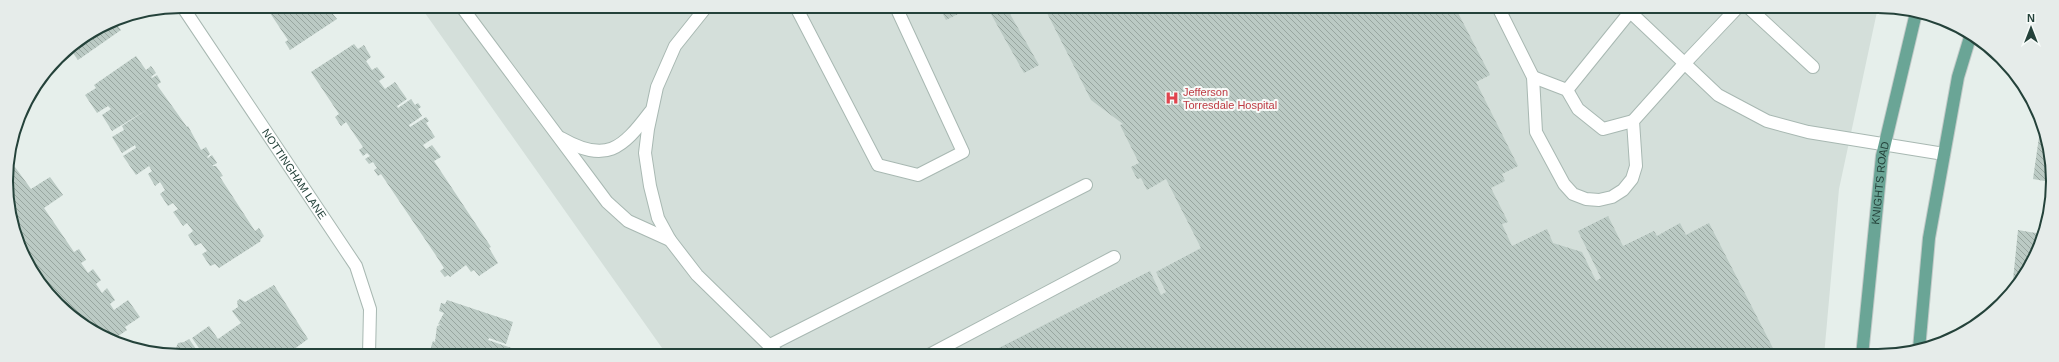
<svg xmlns="http://www.w3.org/2000/svg" width="2059" height="362" font-family="Arial,sans-serif">
<style>
.built{fill:#d4dfda}
.building{fill:url(#building-back-hatch)}
.lines{fill:none;stroke-linecap:round;stroke-linejoin:round}
.service-casing{stroke:#a8b8b2;stroke-width:14}
.minor-casing{stroke:#a8b8b2;stroke-width:14}
.primary-casing{stroke:#c2cac8;stroke-width:14}
.service{stroke:#fff;stroke-width:12}
.minor{stroke:#fff;stroke-width:12}
.primary{stroke:#6aa596;stroke-width:12}
.labels{text-anchor:middle;stroke-width:4;stroke-linejoin:round;paint-order:stroke}
.health-label{font-size:11px;fill:#be3a42;stroke:#f7fbf9;text-anchor:start}
.street-label{font-size:11px;fill:#24423a;stroke:#f7fbf9}
.rim{fill:none;stroke:#24423a;stroke-width:2}
</style>
<defs>
<pattern id="building-back-hatch" width="6" height="6" patternUnits="userSpaceOnUse"><rect width="6" height="6" fill="#bbcac4"/><path d="M-1 5l2 2M0 0l6 6M5-1l2 2" fill="none" stroke="#98a6a0"/></pattern>
</defs>
<rect width="100%" height="100%" fill="#e6efeb"/>
<path class="built" d="M420 6 1878 7 1839 189 1824 356 667 355Z"/>
<g class="building">
<path d="M260 6H335L338 9 332 13 337 19 290 50 285 42 288 40 266 7 263 10Z"/>
<path d="M914 7H931L918 14Z"/>
<path d="M939 7H972L946 20Z"/>
<path d="M987 7H1006L1039 65 1024 73Z"/>
<path d="M1044 7H1455L1490 75 1476 82 1518 166 1502 174 1505 181 1491 188 1508 222 1502 224 1512 246 1547 229 1553 243 1582 252 1596 281 1601 278 1578 231 1608 216 1623 246 1654 231 1657 236 1680 223 1686 235 1709 223 1777 356 985 355 1150 271 1161 295 1166 292 1156 272 1201 248 1166 179 1147 190 1141 178 1137 179 1131 167 1139 163 1120 125 1123 124 1091 100Z"/>
<path d="M113 20 121 30 78 60 70 49Z"/>
<path d="M354 44 358 49 364 45 371 57 366 61 372 70 377 67 385 77 379 81 385 89 395 82 407 99 397 106 398 108 411 99 415 105 418 103 421 107 418 109 422 116 409 125 410 127 426 117 429 121 426 123 435 137 423 145 426 149 432 145 441 157 434 161 491 247 489 248 498 263 479 276 474 270 471 272 466 265 450 277 448 275 445 277 440 271 444 268 435 254 381 174 378 176 374 170 377 168 373 162 369 164 365 159 370 156 367 153 363 156 359 150 363 147 346 122 341 126 335 117 339 114 311 72Z"/>
<path d="M136 56 146 70 151 66 156 73 151 77 152 78 157 75 161 82 157 85 187 127 188 126 201 150 206 147 210 154 207 157 208 158 212 155 217 163 212 166H216L223 176 220 177 255 231 259 228 264 236 260 240 261 241 219 268 215 264 210 266 202 254 207 251 201 243 195 246 188 235 193 231 187 223 183 226 173 212 178 209 173 203 168 206 160 194 165 190 160 182 155 186 148 174 152 171 149 166 136 175 123 156 136 148 135 145 122 153 112 137 124 130 122 126 148 109 112 131 102 115 111 109 108 106 97 113 85 95 96 88 94 85Z"/>
<path d="M2041 123 2047 135 2050 182 2033 179Z"/>
<path d="M15 167 31 189 50 177 63 195 44 208 74 252 79 249 86 260 81 263 88 273 93 269 101 280 96 284 102 293 107 288 115 300 110 304 114 310 128 300 140 317 125 327 127 330 114 339 94 333 49 296 15 237 7 173Z"/>
<path d="M2018 230 2042 234 2035 258 2012 290Z"/>
<path d="M274 285 308 339 286 355H168L176 348 178 343 184 342 189 339 199 353 201 351 192 338 209 326 218 339 241 323 232 311 238 307 237 301 240 299 245 302Z"/>
<path d="M447 300 513 322 506 344 489 338 488 340 523 352 522 355H431L433 351 431 347 433 341 435 342 437 326 441 325 438 324 444 313 439 311 441 303 445 304Z"/>
</g>
<g class="lines">
<g class="service-casing">
<g id="service">
<path d="M461 6 607 202 628 221 670 240"/>
<path d="M707 6 675 46 657 87 648 129 645 153 650 186 658 218 670 240 697 275 779 355"/>
<path d="M796 7 878 165 918 175 963 152 896 7"/>
<path d="M1498 7 1533 77 1536 132 1564 184 1573 194 1586 199 1599 200 1612 197 1623 190 1632 179 1636 166 1633 121 1684 64 1738 7"/>
<path d="M1625 7 1718 95 1767 121 1808 132 1944 154"/>
<path d="M1748 7 1813 67"/>
<path d="M1533 77 1567 90 1578 109 1603 129 1633 121"/>
<path d="M1567 90 1630 12"/>
<path d="M561 138C606 164 622 149 650 112"/>
<path d="M770 345 1086 185"/>
<path d="M929 355 1114 257"/>
</g>
</g>
<g class="minor-casing">
<g id="minor">
<path id="s1" d="M182 6 356 266 370 309 369 355"/>
</g>
</g>
<g class="primary-casing">
<g id="primary">
<path d="M1919 349 1929 238 1958 77 1971 34"/>
<path id="s2" d="M1862 356 1882 156 1916 13"/>
</g>
</g>
<use href="#service" class="service"/>
<use href="#minor" class="minor"/>
<use href="#primary" class="primary"/>
</g>
<defs>
<g id="hospital-bare" transform="scale(1.08)"><path d="M-5-5h3v3.5h4V-5h3V5h-3V1.5h-4V5h-3Z" fill="#e0444e" stroke="#f7fbf9" stroke-width="2.5" paint-order="stroke"/></g>
</defs>
<g fill-rule="evenodd">
<use href="#hospital-bare" x="1172" y="98"/>
</g>
<g class="labels">
<g class="health-label">
<text x="1183" y="96">Jefferson<tspan x="1183" dy="13">Torresdale Hospital</tspan></text>
</g>
<g class="street-label">
<text dy="4" stroke="none"><textPath href="#s1" startOffset="202">NOTTINGHAM LANE</textPath></text>
<text dy="4" stroke="none"><textPath href="#s2" startOffset="174">KNIGHTS ROAD</textPath></text>
</g>
</g>
<path d="M0 0H2059V362H0ZM181 13H1878A168 168 0 0 1 2046 181V181A168 168 0 0 1 1878 349H181A168 168 0 0 1 13 181V181A168 168 0 0 1 181 13Z" fill="#e6ecea" fill-rule="evenodd"/>
<path class="rim" d="M181 13H1878A168 168 0 0 1 2046 181V181A168 168 0 0 1 1878 349H181A168 168 0 0 1 13 181V181A168 168 0 0 1 181 13Z"/>
<g transform="translate(2031 28)" stroke="#f7fbf9" stroke-width="3" paint-order="stroke">
<path d="M0-3L7 15L0 10L-7 15Z" fill="#24423a"/>
<text y="-6" font-size="11" font-weight="bold" text-anchor="middle" fill="#24423a">N</text>
</g>
</svg>
